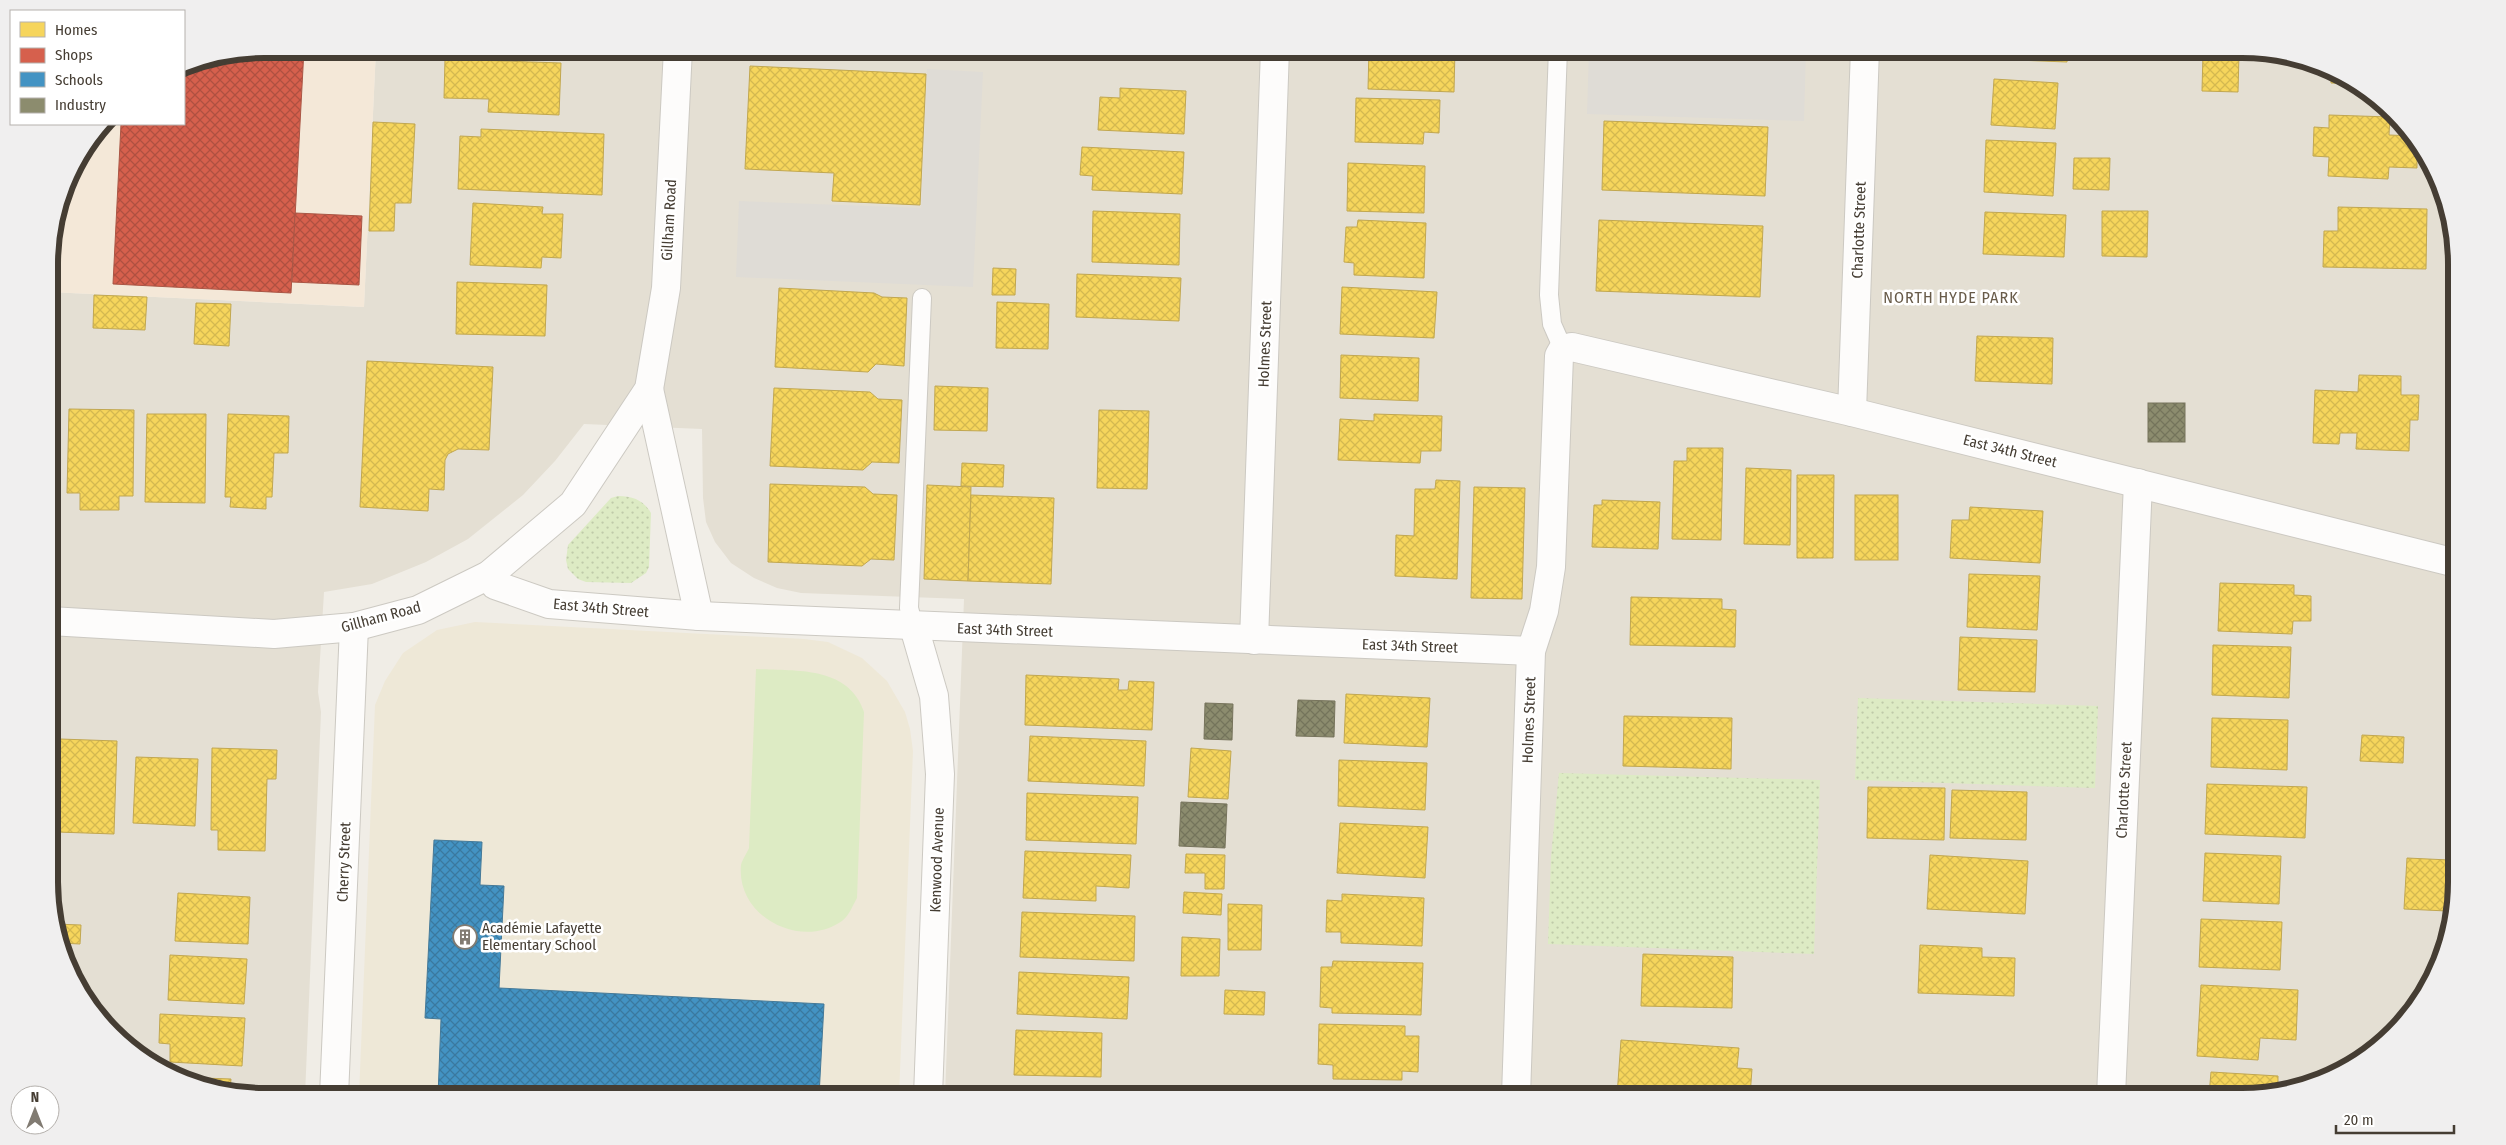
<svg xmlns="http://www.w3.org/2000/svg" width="2506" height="1145" font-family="'Fira Sans Condensed',sans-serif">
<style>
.residential{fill:#e4dfd3}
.commercial{fill:#f4e8d8}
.education{fill:#eee8d7}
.grass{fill:url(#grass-dots)}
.green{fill:#ddebc4}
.parking{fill:#dfdcd6}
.homes{fill:url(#homes-cross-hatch);stroke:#c1a750}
.shops{fill:url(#shops-cross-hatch);stroke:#aa5645}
.schools{fill:url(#schools-cross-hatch);stroke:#447998}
.industry{fill:url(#industry-cross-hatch);stroke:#77745c}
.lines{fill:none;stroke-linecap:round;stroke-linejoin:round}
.lane-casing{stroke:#ccc9c2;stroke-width:20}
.street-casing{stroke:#ccc9c2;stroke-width:30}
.lane{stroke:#fdfcfb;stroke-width:18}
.street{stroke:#fdfcfb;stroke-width:28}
.labels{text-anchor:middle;stroke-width:5;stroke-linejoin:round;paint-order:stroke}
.street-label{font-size:15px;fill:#453d33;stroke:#fff}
.poi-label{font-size:15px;fill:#453d33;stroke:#fff;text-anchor:start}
.neighbourhood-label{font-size:16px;letter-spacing:1px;fill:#685b49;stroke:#fff}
.rim{fill:none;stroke:#453d33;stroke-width:6}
</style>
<defs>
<pattern id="grass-dots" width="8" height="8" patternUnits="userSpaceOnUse" patternTransform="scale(1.25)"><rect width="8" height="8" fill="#ddebc4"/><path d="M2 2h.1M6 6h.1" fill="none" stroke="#bfcaa9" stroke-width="1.8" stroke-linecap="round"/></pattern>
<pattern id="homes-cross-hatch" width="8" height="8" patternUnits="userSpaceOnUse" patternTransform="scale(1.25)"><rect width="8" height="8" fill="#f6d55c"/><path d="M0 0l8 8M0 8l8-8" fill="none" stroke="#d4b850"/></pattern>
<pattern id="shops-cross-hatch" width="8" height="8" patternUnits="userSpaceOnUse" patternTransform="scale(1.25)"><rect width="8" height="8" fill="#d6604d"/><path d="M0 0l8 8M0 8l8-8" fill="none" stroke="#af5041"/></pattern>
<pattern id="schools-cross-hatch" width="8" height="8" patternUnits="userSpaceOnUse" patternTransform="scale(1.25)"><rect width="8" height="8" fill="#4393c3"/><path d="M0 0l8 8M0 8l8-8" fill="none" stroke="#3a799f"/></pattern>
<pattern id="industry-cross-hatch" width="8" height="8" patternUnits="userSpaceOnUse" patternTransform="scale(1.25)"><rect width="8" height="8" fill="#8c8c6e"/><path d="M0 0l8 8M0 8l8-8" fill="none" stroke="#74745b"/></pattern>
</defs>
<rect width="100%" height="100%" fill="#f0ede6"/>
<path class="residential" d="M376 49H2242L2325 65 2373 93 2413 133 2441 182 2455 236 2457 882 2441 964 2404 1023 2362 1060 2312 1085 2256 1096H945L964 599 801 593 777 588 754 578 731 563 715 542 706 522 703 498 702 429 584 424 555 461 523 495 468 539 426 562 372 584 324 592 318 692 321 712 305 1096H264L181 1080 133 1052 93 1012 65 964 51 910 49 292 364 307Z"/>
<path class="commercial" d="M264 49H376L364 307 49 292V249L71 168 105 124H184V65Z"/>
<path class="education" d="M475 622 804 639 828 642 862 658 887 681 905 712 910 729 913 751 899 1096H359L375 705 385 681 403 653 437 630Z"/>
<g class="grass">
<path d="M618 496C633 496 643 500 651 513L649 567 646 573 631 583 586 582 578 579 568 569 566 560 568 545 611 498Z"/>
<path d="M1858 698 2098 706 2095 788 1855 780Z"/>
<path d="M1559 773 1820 780 1814 954 1548 944 1551 857Z"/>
</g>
<path class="green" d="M756 669C796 671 849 666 864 712L857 898C853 905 849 916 842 921 801 950 736 917 741 865 742 860 747 853 749 848Z"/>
<g class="parking">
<path d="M1589 49H1806L1804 121 1587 114Z"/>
<path d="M927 69 983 72 973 287 736 277 739 201 921 208Z"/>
</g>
<g class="homes">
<path d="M1369 49H1455L1454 92 1368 89Z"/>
<path d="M1991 49H2068L2067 62 1991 59Z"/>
<path d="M2203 53 2239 54 2238 92 2202 91Z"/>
<path d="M445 59 561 63 559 115 488 112 489 99 444 98Z"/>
<path d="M750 66 926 74 920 205 832 201 834 173 745 169Z"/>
<path d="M2331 69 2371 92 2363 91 2355 84 2331 83Z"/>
<path d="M1994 79 2058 83 2055 129 1991 125Z"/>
<path d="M1120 88 1186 91 1184 134 1098 130 1100 97 1120 98Z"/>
<path d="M1356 98 1440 100 1439 133 1424 132 1423 144 1355 142Z"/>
<path d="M2329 115 2390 117 2389 135 2415 136 2417 141V168L2389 167 2388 179 2328 176 2329 157 2313 156 2314 127 2329 128Z"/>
<path d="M1604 121 1768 127 1765 196 1602 190Z"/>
<path d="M373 122 415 124 411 203H395L394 231H369Z"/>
<path d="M481 129 604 134 602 195 458 189 460 136 481 137Z"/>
<path d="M1986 140 2056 143 2053 196 1984 192Z"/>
<path d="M1082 147 1184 152 1182 194 1092 190 1093 176 1080 175Z"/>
<path d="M2074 158H2110L2109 190 2073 189Z"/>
<path d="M1348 163 1425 166 1424 213 1347 211Z"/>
<path d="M473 203 543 207 542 214H563L561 258 542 257 541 268 470 265Z"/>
<path d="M2338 207 2427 209 2426 269 2323 267 2324 231H2338Z"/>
<path d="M1093 211 1180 214 1179 265 1092 262Z"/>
<path d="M2102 211H2148L2147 257 2102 256Z"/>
<path d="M1985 212 2066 215 2064 257 1983 254Z"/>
<path d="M1358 220 1426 223 1424 278 1354 275V263L1344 262 1346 227H1357Z"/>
<path d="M1599 220 1763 226 1760 297 1596 291Z"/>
<path d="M993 268 1016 269 1015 295H992Z"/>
<path d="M1077 274 1181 278 1179 321 1076 317Z"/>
<path d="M457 282 547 285 545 336 456 334Z"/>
<path d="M1342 287 1437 292 1434 338 1340 334Z"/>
<path d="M779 288 874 293 882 297 907 298 904 366 876 364 868 372 775 367Z"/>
<path d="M94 295 147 297 145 330 93 328Z"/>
<path d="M997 302 1049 304 1048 349 996 348Z"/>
<path d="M196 303 231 304 229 346 194 344Z"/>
<path d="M1977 336 2053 338 2052 384 1975 381Z"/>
<path d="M1341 355 1419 358 1418 401 1340 398Z"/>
<path d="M367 361 493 367 489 450 458 449 448 454 445 460 444 490 429 489 428 511 360 507Z"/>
<path d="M2359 375 2401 376V395H2419L2418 420H2410L2409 451 2356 449 2357 433H2340L2339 444 2313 443 2315 390 2358 392Z"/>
<path d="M935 386 988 388 987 431 934 430Z"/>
<path d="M774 388 870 392 878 399 902 400 899 463 872 462 863 470 770 466Z"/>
<path d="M50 399H56L53 483H50Z"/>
<path d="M69 409 134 410 133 496H119V510H80V493H67Z"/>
<path d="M1099 410 1149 411 1147 489 1097 488Z"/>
<path d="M147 414H206L205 503 145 502Z"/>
<path d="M228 414 289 416 288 453H274L272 497H266V509L230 507 231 497H225Z"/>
<path d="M1374 414 1442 416 1441 451H1421L1420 463 1338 460 1340 419 1374 421Z"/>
<path d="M1687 448H1723L1721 540 1672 539 1674 461H1687Z"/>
<path d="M962 463 1004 465 1003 487 961 486Z"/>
<path d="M1746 468 1791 470 1790 545 1744 544Z"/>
<path d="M1797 475H1834L1833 558H1797Z"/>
<path d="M1436 480 1460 481 1457 579 1395 576 1396 535 1414 536 1415 489H1435Z"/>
<path d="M770 484 865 487 873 494 897 495 894 560 871 559 862 566 768 562Z"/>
<path d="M927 485 971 487 968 581 924 579Z"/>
<path d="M1474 487 1525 488 1522 599 1471 598Z"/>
<path d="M971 495 1054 498 1051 584 968 581Z"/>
<rect x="1855" y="495" width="43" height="65"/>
<path d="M1602 500 1660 502 1658 549 1592 547 1594 505H1602Z"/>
<path d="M1970 507 2043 511 2040 563 1950 558 1952 520H1969Z"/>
<path d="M1969 574 2040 576 2037 630 1967 627Z"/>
<path d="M2220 583 2294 585V595L2311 596V621H2293L2292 634 2218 631Z"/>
<path d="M1631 597 1722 599V609L1736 610 1735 647 1630 645Z"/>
<path d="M1960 637 2037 640 2035 692 1958 690Z"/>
<path d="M2213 645 2291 647 2289 698 2212 695Z"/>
<path d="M1026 675 1119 679 1118 690H1128L1129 681 1154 682 1152 730 1025 725Z"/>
<path d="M1346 694 1430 698 1427 747 1344 743Z"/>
<path d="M1624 716 1732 718 1731 769 1623 766Z"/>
<path d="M2212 718 2288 720 2287 770 2211 767Z"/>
<path d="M2362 735 2404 737 2403 763 2360 761Z"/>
<path d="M1030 736 1146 741 1144 786 1028 781Z"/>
<path d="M60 739 117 741 114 834 57 832Z"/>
<path d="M212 748 277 750 276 779H267L265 851 218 850V830H211Z"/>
<path d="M1191 748 1231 751 1228 799 1188 797Z"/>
<path d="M136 757 198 759 195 826 133 823Z"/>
<path d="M1339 760 1427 763 1425 810 1338 806Z"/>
<path d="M2207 784 2307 787 2305 838 2205 834Z"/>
<path d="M1868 787 1945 788 1944 840 1867 838Z"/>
<path d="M1952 790 2027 792 2026 840 1950 838Z"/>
<path d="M1027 793 1138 797 1136 844 1026 840Z"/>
<path d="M1340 823 1428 827 1425 878 1337 873Z"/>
<path d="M1025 851 1131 855 1129 888 1096 886V901L1023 898Z"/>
<path d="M2205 853 2281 856 2279 904 2203 901Z"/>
<path d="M1186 854 1225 855 1224 889H1205V873H1185Z"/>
<path d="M1930 855 2028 861 2025 914 1927 909Z"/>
<path d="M2407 858 2449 860 2447 911 2404 909Z"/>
<path d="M1184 892 1222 894 1221 915 1183 913Z"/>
<path d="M178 893 250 897 248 944 175 941Z"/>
<path d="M1342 894 1424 898 1422 946 1341 943V932H1326L1327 900 1342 901Z"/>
<path d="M1228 904 1262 905 1261 950H1228Z"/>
<path d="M1022 912 1135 916 1134 961 1020 957Z"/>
<path d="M2201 919 2282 922 2280 970 2199 967Z"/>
<path d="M54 924 81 925 80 944 60 943Z"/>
<path d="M1182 937 1220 939 1219 976H1181Z"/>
<path d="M1920 945 1982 948V957L2015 958 2014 996 1918 993Z"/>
<path d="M1643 954 1733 957 1732 1008 1641 1006Z"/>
<path d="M170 955 247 959 244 1004 168 1000Z"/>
<path d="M1333 961 1423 963 1421 1015 1332 1013V1008L1320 1007 1321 967H1332Z"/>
<path d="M1019 972 1129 977 1127 1019 1017 1014Z"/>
<path d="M2201 985 2298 990 2296 1040 2260 1038 2258 1060 2197 1056Z"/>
<path d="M1225 990 1265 992 1264 1015 1224 1014Z"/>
<path d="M160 1014 245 1018 242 1066 170 1062V1044L159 1043Z"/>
<path d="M1319 1024 1405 1026V1036H1419L1418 1072 1402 1071V1080L1333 1079V1065L1318 1064Z"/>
<path d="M1016 1030 1102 1033 1101 1077 1014 1075Z"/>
<path d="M1621 1040 1739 1048 1737 1068 1752 1069 1750 1096H1617Z"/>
<path d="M2211 1072 2278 1076V1089L2288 1090 2256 1096H2209Z"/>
<path d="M175 1077 231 1079 230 1090 181 1080Z"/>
<path d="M1012 1088 1092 1091 1091 1096H1012Z"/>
<path d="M1858 1091 1988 1096H1858Z"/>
</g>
<g class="shops">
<path d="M264 49H304L291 293 113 284 121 124H184V65Z"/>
<path d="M295 213 362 216 359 285 292 282Z"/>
</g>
<path class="schools" d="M434 840 482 842 480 885 504 886 499 988 824 1004 819 1096H438L441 1019 425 1018Z"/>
<g class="industry">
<rect x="2148" y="403" width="37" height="39"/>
<path d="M1298 700 1335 701 1334 737 1296 736Z"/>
<path d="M1205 703 1233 704 1232 740 1204 739Z"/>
<path d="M1181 802 1227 804 1225 848 1179 846Z"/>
</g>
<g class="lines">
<g class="lane-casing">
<g id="lane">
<path d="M1558 49 1549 295 1552 324 1563 349"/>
<path d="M914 627 909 608 922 298"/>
</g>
</g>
<g class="street-casing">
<g id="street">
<path d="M649 389 699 616"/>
<path d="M1852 412 1865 49"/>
<path d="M489 575 495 585 549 604 699 616 1531 651"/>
<path d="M50 621 274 634 354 627 418 610 489 575 573 504 649 389 666 288 678 49"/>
<path d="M914 627 934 696 940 774 928 1096"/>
<path d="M1254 640 1275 49"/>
<path d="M334 1096 354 627"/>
<path d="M1516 1096 1531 651 1544 611 1551 567 1559 356 1563 349 1572 347 1852 412 2456 563"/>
<path d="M2111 1096 2138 483"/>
</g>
</g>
<use href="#lane" class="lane"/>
<use href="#street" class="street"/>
</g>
<defs>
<g id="building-ring" transform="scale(1.25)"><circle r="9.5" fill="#fff" stroke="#817b72" stroke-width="1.5"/><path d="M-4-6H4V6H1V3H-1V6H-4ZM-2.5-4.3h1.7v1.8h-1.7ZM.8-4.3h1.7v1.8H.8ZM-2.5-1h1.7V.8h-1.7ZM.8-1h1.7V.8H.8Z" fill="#817b72"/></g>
</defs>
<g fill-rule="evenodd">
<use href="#building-ring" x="465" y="937"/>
</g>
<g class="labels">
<g class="street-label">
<text transform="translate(669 220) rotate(-87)" y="5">Gillham Road</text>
<text transform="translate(1859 230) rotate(-88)" y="5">Charlotte Street</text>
<text transform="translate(1265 344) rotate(-88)" y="5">Holmes Street</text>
<text transform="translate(2010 451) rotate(14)" y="5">East 34th Street</text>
<text transform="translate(601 608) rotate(5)" y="5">East 34th Street</text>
<text transform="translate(381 617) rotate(-15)" y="5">Gillham Road</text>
<text transform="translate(1005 630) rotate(2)" y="5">East 34th Street</text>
<text transform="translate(1410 646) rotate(2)" y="5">East 34th Street</text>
<text transform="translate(1529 720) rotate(-88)" y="5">Holmes Street</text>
<text transform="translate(2124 790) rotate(-87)" y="5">Charlotte Street</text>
<text transform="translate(937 860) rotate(-88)" y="5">Kenwood Avenue</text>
<text transform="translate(344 862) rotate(-88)" y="5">Cherry Street</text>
</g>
<g class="poi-label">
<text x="482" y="933">Académie Lafayette<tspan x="482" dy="17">Elementary School</tspan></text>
</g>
<g class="neighbourhood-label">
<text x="1951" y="303">NORTH HYDE PARK</text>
</g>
</g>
<path d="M0 0H2506V1145H0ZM264 58H2242A206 206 0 0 1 2448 264V882A206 206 0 0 1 2242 1088H264A206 206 0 0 1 58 882V264A206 206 0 0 1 264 58Z" fill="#f0efef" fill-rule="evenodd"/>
<path class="rim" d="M264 58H2242A206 206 0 0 1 2448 264V882A206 206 0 0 1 2242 1088H264A206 206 0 0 1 58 882V264A206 206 0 0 1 264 58Z"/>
<rect x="10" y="10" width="175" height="115" fill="#ffffff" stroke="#b5b1ad"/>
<rect x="20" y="22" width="25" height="15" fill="#f6d55c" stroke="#b5b1ad"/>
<text x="55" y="35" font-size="15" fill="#453d33">Homes</text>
<rect x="20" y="48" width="25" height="15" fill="#d6604d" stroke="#b5b1ad"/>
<text x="55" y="60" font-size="15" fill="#453d33">Shops</text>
<rect x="20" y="72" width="25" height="15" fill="#4393c3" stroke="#b5b1ad"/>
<text x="55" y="85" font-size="15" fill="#453d33">Schools</text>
<rect x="20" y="98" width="25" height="15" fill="#8c8c6e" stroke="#b5b1ad"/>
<text x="55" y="110" font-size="15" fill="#453d33">Industry</text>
<g transform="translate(35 1110)"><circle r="24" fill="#ffffff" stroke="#b5b1ad"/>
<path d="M0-4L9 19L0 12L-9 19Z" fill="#817b72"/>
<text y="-8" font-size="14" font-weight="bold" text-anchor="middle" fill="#453d33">N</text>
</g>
<path d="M2336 1125v8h118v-8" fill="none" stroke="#453d33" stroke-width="2.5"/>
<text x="2344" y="1125" font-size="15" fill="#453d33" stroke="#ffffff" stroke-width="4" paint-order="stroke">20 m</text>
</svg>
